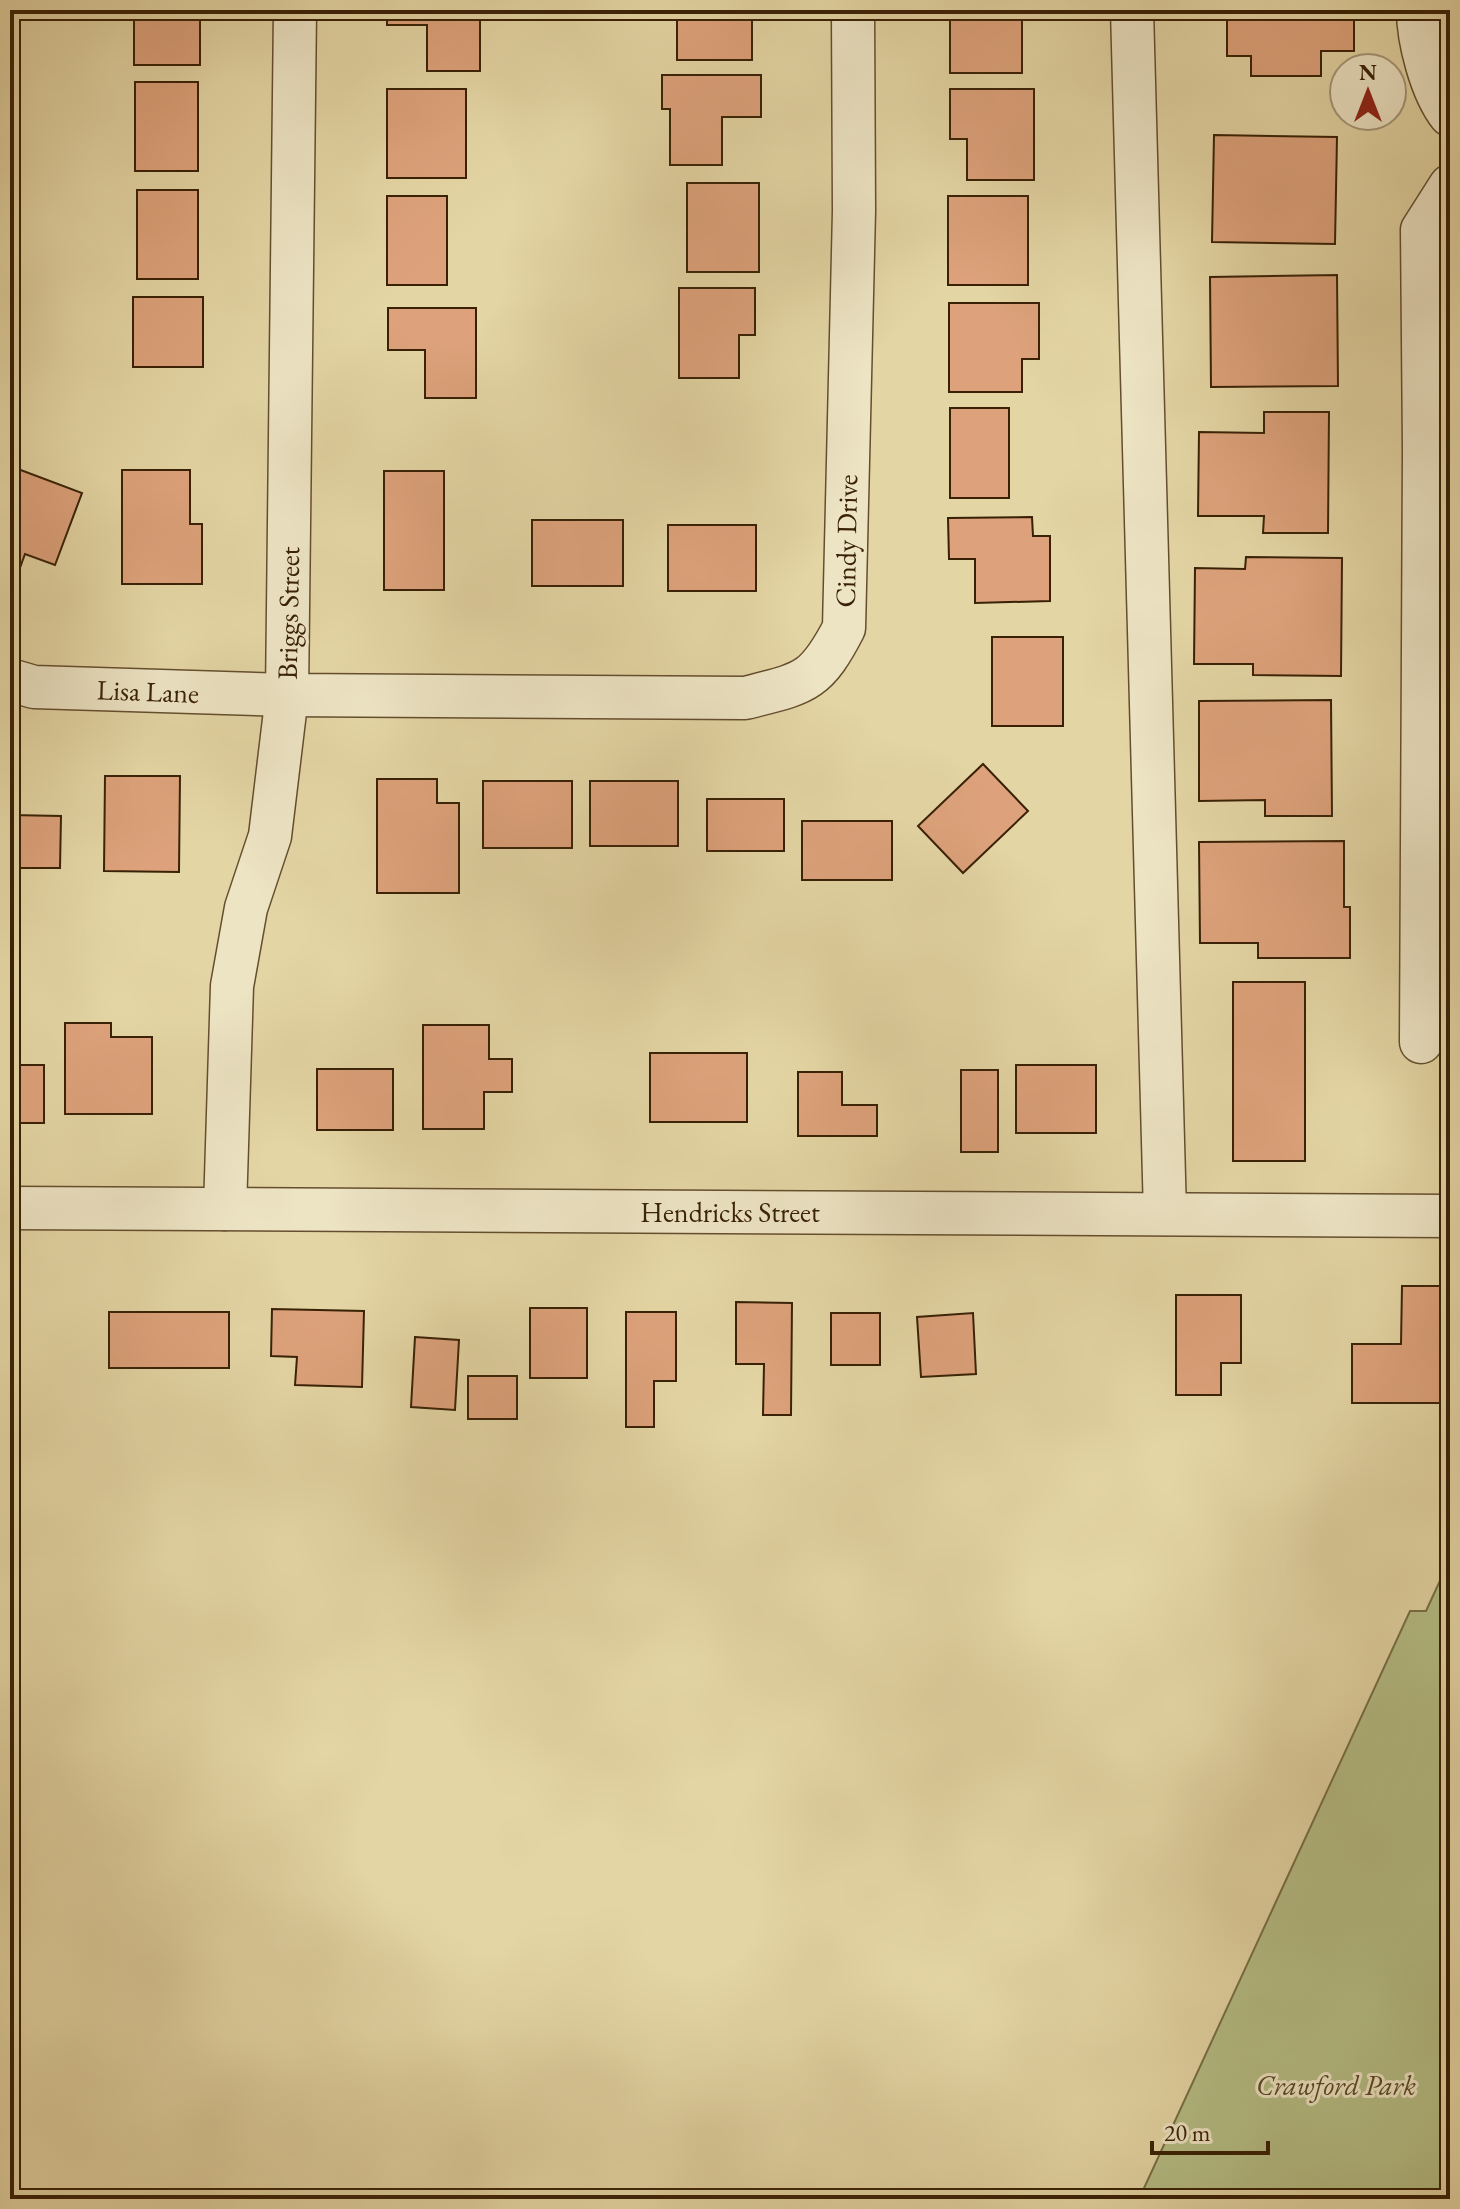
<svg xmlns="http://www.w3.org/2000/svg" width="1460" height="2209" font-family="'EB Garamond',serif">
<style>
.green{fill:#b5bd85;stroke:#776f46;stroke-width:2}
.building{fill:#dda27b;stroke:#392106;stroke-width:2}
.lines{fill:none;stroke-linecap:round;stroke-linejoin:round}
.minor-casing{stroke:#644e2e;stroke-width:45}
.minor{stroke:#ede4c4;stroke-width:42}
.labels{text-anchor:middle;stroke-width:6;stroke-linejoin:round;paint-order:stroke}
.street-label{font-size:28px;fill:#392106;stroke:#ede4c4}
.park-label{font-size:28px;font-style:italic;fill:#584826;stroke:#ede4c4}
</style>
<rect width="100%" height="100%" fill="#e4d5a4"/>
<filter id="stains"><feTurbulence type="fractalNoise" baseFrequency=".0025" numOctaves="4"/><feColorMatrix values="0 0 0 0 .2 0 0 0 0 .09 0 0 0 0 .02 0 0 0 .5 -.17"/></filter>
<radialGradient id="worn" r=".72"><stop offset=".6" stop-color="#630" stop-opacity="0"/><stop offset="1" stop-color="#630" stop-opacity=".3"/></radialGradient>
<path class="green" d="M1450 1559V2199H1139L1410 1611H1426Z"/>
<g class="building">
<rect x="134" y="10" width="66" height="55"/>
<path d="M387 10H480V71H427V25H387Z"/>
<rect x="677" y="10" width="75" height="50"/>
<rect x="950" y="10" width="72" height="63"/>
<path d="M1227 13H1354V51H1321V76H1251V56H1227Z"/>
<path d="M662 75H761V117H722V165H670V109H662Z"/>
<rect x="135" y="82" width="63" height="89"/>
<rect x="387" y="89" width="79" height="89"/>
<path d="M950 89H1034V180H967V139H950Z"/>
<path d="M1214 135 1337 137 1335 244 1212 242Z"/>
<rect x="687" y="183" width="72" height="89"/>
<rect x="137" y="190" width="61" height="89"/>
<rect x="387" y="196" width="60" height="89"/>
<rect x="948" y="196" width="80" height="89"/>
<path d="M1337 275 1338 386 1211 387 1210 277Z"/>
<path d="M679 288H755V335H739V378H679Z"/>
<rect x="133" y="297" width="70" height="70"/>
<path d="M949 303H1039V359H1022V392H949Z"/>
<path d="M388 308H476V398H425V350H388Z"/>
<rect x="950" y="408" width="59" height="90"/>
<path d="M1264 412H1329L1328 533H1263L1264 516H1198L1199 432 1264 433Z"/>
<path d="M10 466 82 493 55 565 25 554 17 576 10 573Z"/>
<path d="M122 470H190V524H202V584H122Z"/>
<rect x="384" y="471" width="60" height="119"/>
<path d="M1032 517 1033 536H1050V601L975 603V559H949L948 518Z"/>
<rect x="532" y="520" width="91" height="66"/>
<rect x="668" y="525" width="88" height="66"/>
<path d="M1246 557 1342 558 1341 676 1253 675V664H1194L1195 568 1245 569Z"/>
<rect x="992" y="637" width="71" height="89"/>
<path d="M1331 700 1332 816H1265V800L1199 801V701Z"/>
<path d="M983 764 1028 811 963 873 918 826Z"/>
<path d="M10 774 11 815 61 816 60 868H10Z"/>
<path d="M105 776H180L179 872 104 871Z"/>
<path d="M377 779H437V803H459V893H377Z"/>
<rect x="483" y="781" width="89" height="67"/>
<rect x="590" y="781" width="88" height="65"/>
<rect x="707" y="799" width="77" height="52"/>
<rect x="802" y="821" width="90" height="59"/>
<path d="M1344 841V907H1350V958H1258V943H1200L1199 842Z"/>
<rect x="1233" y="982" width="72" height="179"/>
<path d="M65 1023H111V1037H152V1114H65Z"/>
<path d="M423 1025H489V1059H512V1092H484V1129H423Z"/>
<rect x="650" y="1053" width="97" height="69"/>
<rect x="10" y="1065" width="34" height="58"/>
<rect x="1016" y="1065" width="80" height="68"/>
<rect x="317" y="1069" width="76" height="61"/>
<rect x="961" y="1070" width="37" height="82"/>
<path d="M798 1072H842V1105H877V1136H798Z"/>
<path d="M1402 1286H1450V1403H1352V1344H1401Z"/>
<path d="M1176 1295H1241V1363H1221V1395H1176Z"/>
<path d="M736 1302 792 1303 791 1415H763L764 1364H736Z"/>
<rect x="530" y="1308" width="57" height="70"/>
<path d="M272 1309 364 1311 362 1387 295 1385 297 1357 271 1356Z"/>
<rect x="109" y="1312" width="120" height="56"/>
<path d="M626 1312H676V1381H654V1427H626Z"/>
<rect x="831" y="1313" width="49" height="52"/>
<path d="M973 1313 976 1374 921 1377 917 1317Z"/>
<path d="M415 1337 459 1340 455 1410 411 1407Z"/>
<rect x="468" y="1376" width="49" height="43"/>
</g>
<g class="lines">
<g class="minor-casing">
<g id="minor">
<path d="M1132 10 1165 1214"/>
<path d="M1418 10C1418 40 1431 91 1450 115"/>
<path d="M10 680 34 687 287 695 745 698C804 683 815 684 844 628L854 211 853 10"/>
<path d="M1421 1042 1424 450 1422 230 1450 186"/>
<path d="M10 1208 1450 1216"/>
<path d="M225 1209 232 986 246 908 270 836 287 695 295 10"/>
</g>
</g>
<use href="#minor" class="minor"/>
</g>
<g class="labels">
<g class="street-label">
<text transform="translate(846 541) rotate(-89)" y="10">Cindy Drive</text>
<text transform="translate(288 613) rotate(-89)" y="10">Briggs Street</text>
<text transform="translate(148 691) rotate(2)" y="10">Lisa Lane</text>
<text x="730" y="1222">Hendricks Street</text>
</g>
<g class="park-label">
<text x="1336" y="2095">Crawford Park</text>
</g>
</g>
<rect width="1460" height="2209" fill="none" stroke="#e4d5a4" stroke-width="40"/>
<rect x="12" y="12" width="1436" height="2185" fill="none" stroke="#392106" stroke-width="4"/>
<rect x="20" y="20" width="1420" height="2169" fill="none" stroke="#392106" stroke-width="2"/>
<g transform="translate(1368 92)"><circle r="38" fill="#ede4c4" stroke="#a59678" stroke-width="2"/>
<path d="M0-6L14 30L0 20L-14 30Z" fill="#8f2418"/>
<text y="-12" font-size="22" font-weight="bold" text-anchor="middle" fill="#392106">N</text>
</g>
<path d="M1152 2141v12h116v-12" fill="none" stroke="#392106" stroke-width="4"/>
<text x="1164" y="2141" font-size="24" fill="#392106" stroke="#ede4c4" stroke-width="6" paint-order="stroke">20 m</text>
<rect width="100%" height="100%" filter="url(#stains)"/>
<rect width="100%" height="100%" fill="url(#worn)"/>
</svg>
